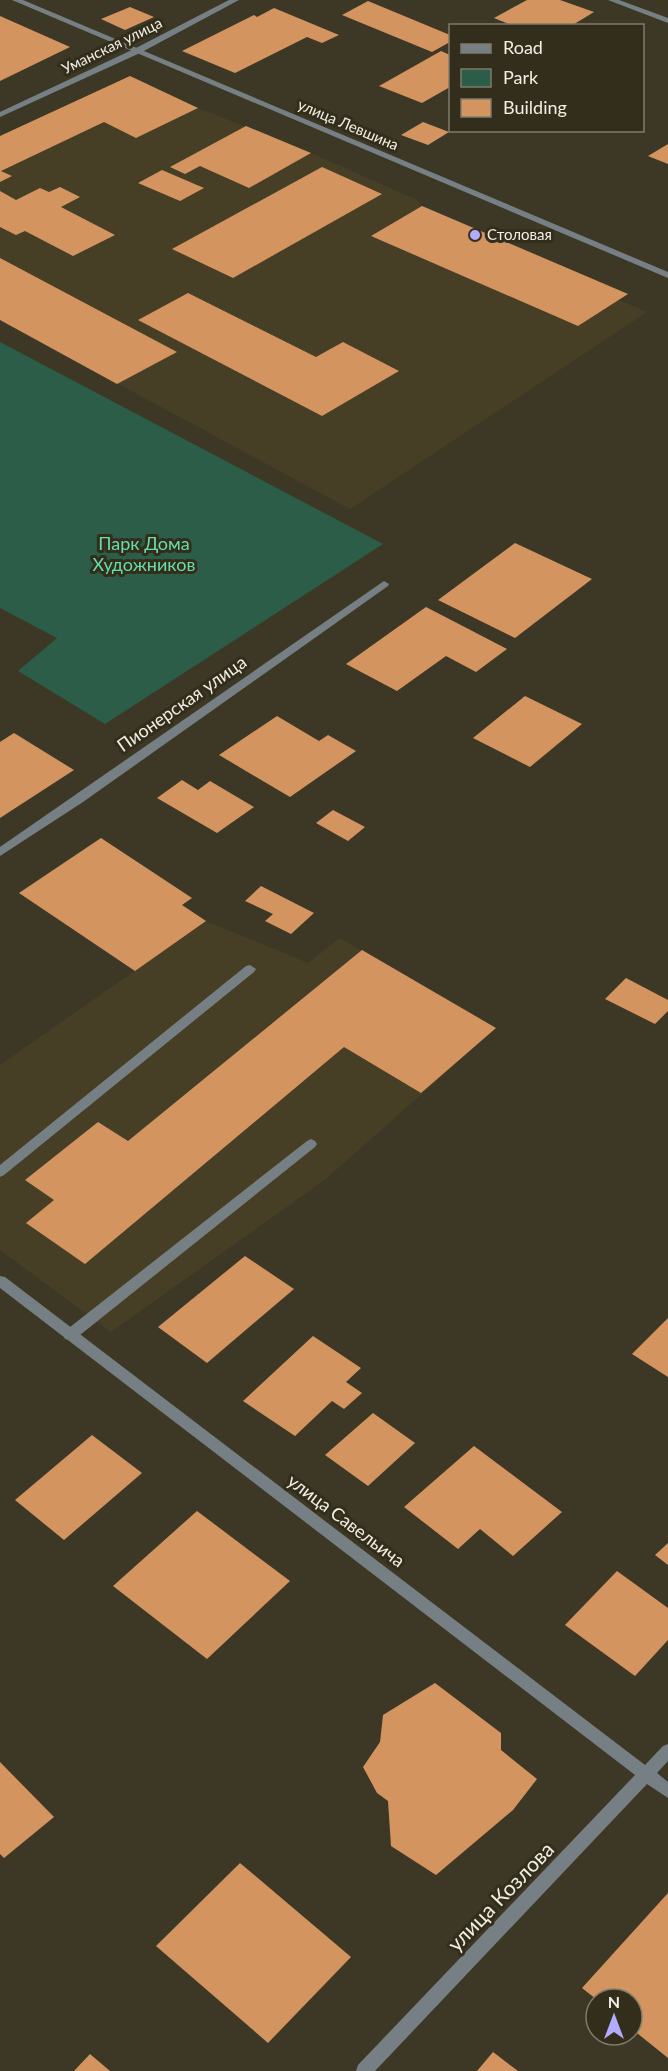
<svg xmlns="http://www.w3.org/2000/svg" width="668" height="2071" font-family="Lato,sans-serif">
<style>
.built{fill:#463f26}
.green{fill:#2b5d48}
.building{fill:#d39460}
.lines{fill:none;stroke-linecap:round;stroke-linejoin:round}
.service{fill:#768084;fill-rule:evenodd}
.minor{fill:#768084;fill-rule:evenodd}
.tertiary{fill:#768084;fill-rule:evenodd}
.poi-dot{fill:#b1adfa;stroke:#332e1c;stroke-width:2}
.labels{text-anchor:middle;stroke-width:6;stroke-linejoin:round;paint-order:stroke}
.far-street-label{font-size:15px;fill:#f1eee3;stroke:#332e1c}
.far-poi-label{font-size:15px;fill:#f1eee3;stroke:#332e1c;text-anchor:start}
.park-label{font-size:18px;fill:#64deac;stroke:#332e1c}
.street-label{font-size:18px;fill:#f1eee3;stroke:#332e1c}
.near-street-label{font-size:21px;fill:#f1eee3;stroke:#332e1c}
</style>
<rect width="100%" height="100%" fill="#3d3826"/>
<g class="built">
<path d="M130 76 198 108 311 153 417 200 422 206 628 294 619 300 647 312 350 509 0 320V136Z"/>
<path d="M206 921 308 963 340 938 496 1028 326 1179 111 1332 0 1250V1065Z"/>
</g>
<path class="green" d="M0 342 383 544 105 724 18 671 57 638 0 608Z"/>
<g class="building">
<path d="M527 0H560L594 12 571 26H514L494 18Z"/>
<path d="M368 1 450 35V42L432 52 342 15Z"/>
<path d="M130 7 154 17 125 30 101 19Z"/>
<path d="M274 8 339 35 322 43 307 37 235 73 182 51 254 15 257 17Z"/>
<path d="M0 16 70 47 0 81Z"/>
<path d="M441 51 450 55V87L422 103 379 86Z"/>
<path d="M130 76 198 108 136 138 104 122 1 171 12 176 0 182V136Z"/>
<path d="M423 122 449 132 428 145 401 135Z"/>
<path d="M246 126 311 153 249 188 200 166 185 174 170 167Z"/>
<path d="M668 144V164L648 156Z"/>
<path d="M322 167 382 194 233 278 172 249Z"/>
<path d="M162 170 204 188 180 201 138 183Z"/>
<path d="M60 187 80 197 61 207 115 235 73 256 25 231 16 235 0 227V191L16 200 40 188 49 192Z"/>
<path d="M422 206 628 294 578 326 371 236Z"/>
<path d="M0 258 177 352 117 384 0 320Z"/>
<path d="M188 293 316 357 343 342 399 371 322 416 138 320Z"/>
<path d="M515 543 592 579 515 638 438 600Z"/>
<path d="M426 607 507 649 476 672 446 656 397 691 346 664Z"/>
<path d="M525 696 582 724 530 767 473 738Z"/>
<path d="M277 716 319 741 328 735 356 751 290 797 219 755Z"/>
<path d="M14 733 74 770 0 818V742Z"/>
<path d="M182 780 198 790 210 781 254 807 217 833 157 798Z"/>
<path d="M333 810 365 827 348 841 316 823Z"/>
<path d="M101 838 192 898 182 905 206 921 135 971 19 893Z"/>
<path d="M261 886 314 913 291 934 265 921 273 914 245 901Z"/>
<path d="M362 950 496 1028 421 1093 344 1047 85 1264 26 1223 54 1200 25 1180 98 1122 128 1141Z"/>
<path d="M626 978 668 1000V1011L655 1024 605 999Z"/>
<path d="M245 1256 294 1289 207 1363 158 1327Z"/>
<path d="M668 1318V1377L632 1354Z"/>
<path d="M313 1336 361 1368 346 1382 362 1393 344 1409 332 1401 295 1436 243 1401Z"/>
<path d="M373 1413 415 1443 368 1486 325 1455Z"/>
<path d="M92 1435 142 1473 64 1540 15 1500Z"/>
<path d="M474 1446 562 1512 513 1556 480 1529 458 1549 404 1507Z"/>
<path d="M197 1511 290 1581 207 1659 113 1586Z"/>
<path d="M668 1543V1565L655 1555Z"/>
<path d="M617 1571 668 1608V1640L635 1676 565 1625Z"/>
<path d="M435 1683 501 1733V1750L537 1779 513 1810 436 1875 391 1846 388 1801 377 1793 363 1767 380 1742 383 1715Z"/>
<path d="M0 1762 54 1817 4 1858 0 1854Z"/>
<path d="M240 1863 351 1957 268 2043 156 1946Z"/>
<path d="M668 1893V2058L632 2029V1999H596L582 1988Z"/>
<path d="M493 2052 518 2071H477Z"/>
<path d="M90 2054 110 2071H74Z"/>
</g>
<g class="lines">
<g class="service">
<path d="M250 965 256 969 254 972 4 1175 0 1177V1165L246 966Z"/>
<path d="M311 1139 315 1141 317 1144 315 1147 75 1339 70 1340 65 1339 63 1335 65 1331 307 1141Z"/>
</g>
<g class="minor">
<path d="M229 0H239L140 53 0 117V112L134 49Z"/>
<path d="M608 0H619L668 18V23Z"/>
<path d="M384 581 389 584 388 586 83 802 0 856V847Z"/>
<path d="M0 1276 5 1277 645 1765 663 1746 668 1744V1761L657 1773 668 1782V1798L647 1784 375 2071H356L358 2065 635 1775 0 1288Z"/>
</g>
<path class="tertiary" d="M12 0H23L668 272V278Z"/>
</g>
<circle class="poi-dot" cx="475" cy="235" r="6"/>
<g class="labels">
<g class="far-street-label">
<text transform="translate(112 46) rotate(-26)" y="5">Уманская улица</text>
<text transform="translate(348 125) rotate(23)" y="5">улица Левшина</text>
</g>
<g class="far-poi-label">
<text x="487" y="240">Столовая</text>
</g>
<g class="park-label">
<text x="144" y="550">Парк Дома<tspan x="144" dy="21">Художников</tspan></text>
</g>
<g class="street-label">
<text transform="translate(182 704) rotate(-35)" y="6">Пионерская улица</text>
<text transform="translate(346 1521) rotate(37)" y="6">улица Савельича</text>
</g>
<g class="near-street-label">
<text transform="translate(501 1897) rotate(-46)" y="7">улица Козлова</text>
</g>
</g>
<rect x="449" y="24" width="195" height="108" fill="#332e1c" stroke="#7f7b6c" stroke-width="1.5"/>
<rect x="461" y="44" width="30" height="9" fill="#768084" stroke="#7f7b6c" stroke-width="1.5"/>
<text x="503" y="54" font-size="18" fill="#f1eee3">Road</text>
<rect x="461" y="69" width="30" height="18" fill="#2b5d48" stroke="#7f7b6c" stroke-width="1.5"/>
<text x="503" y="84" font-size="18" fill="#f1eee3">Park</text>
<rect x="461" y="99" width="30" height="18" fill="#d39460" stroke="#7f7b6c" stroke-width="1.5"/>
<text x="503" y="114" font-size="18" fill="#f1eee3">Building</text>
<g transform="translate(614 2017)"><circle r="28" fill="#332e1c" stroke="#7f7b6c" stroke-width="1.5"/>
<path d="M0-4.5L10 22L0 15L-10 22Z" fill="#b1adfa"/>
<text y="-9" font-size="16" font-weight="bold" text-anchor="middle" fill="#f1eee3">N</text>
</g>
</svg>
